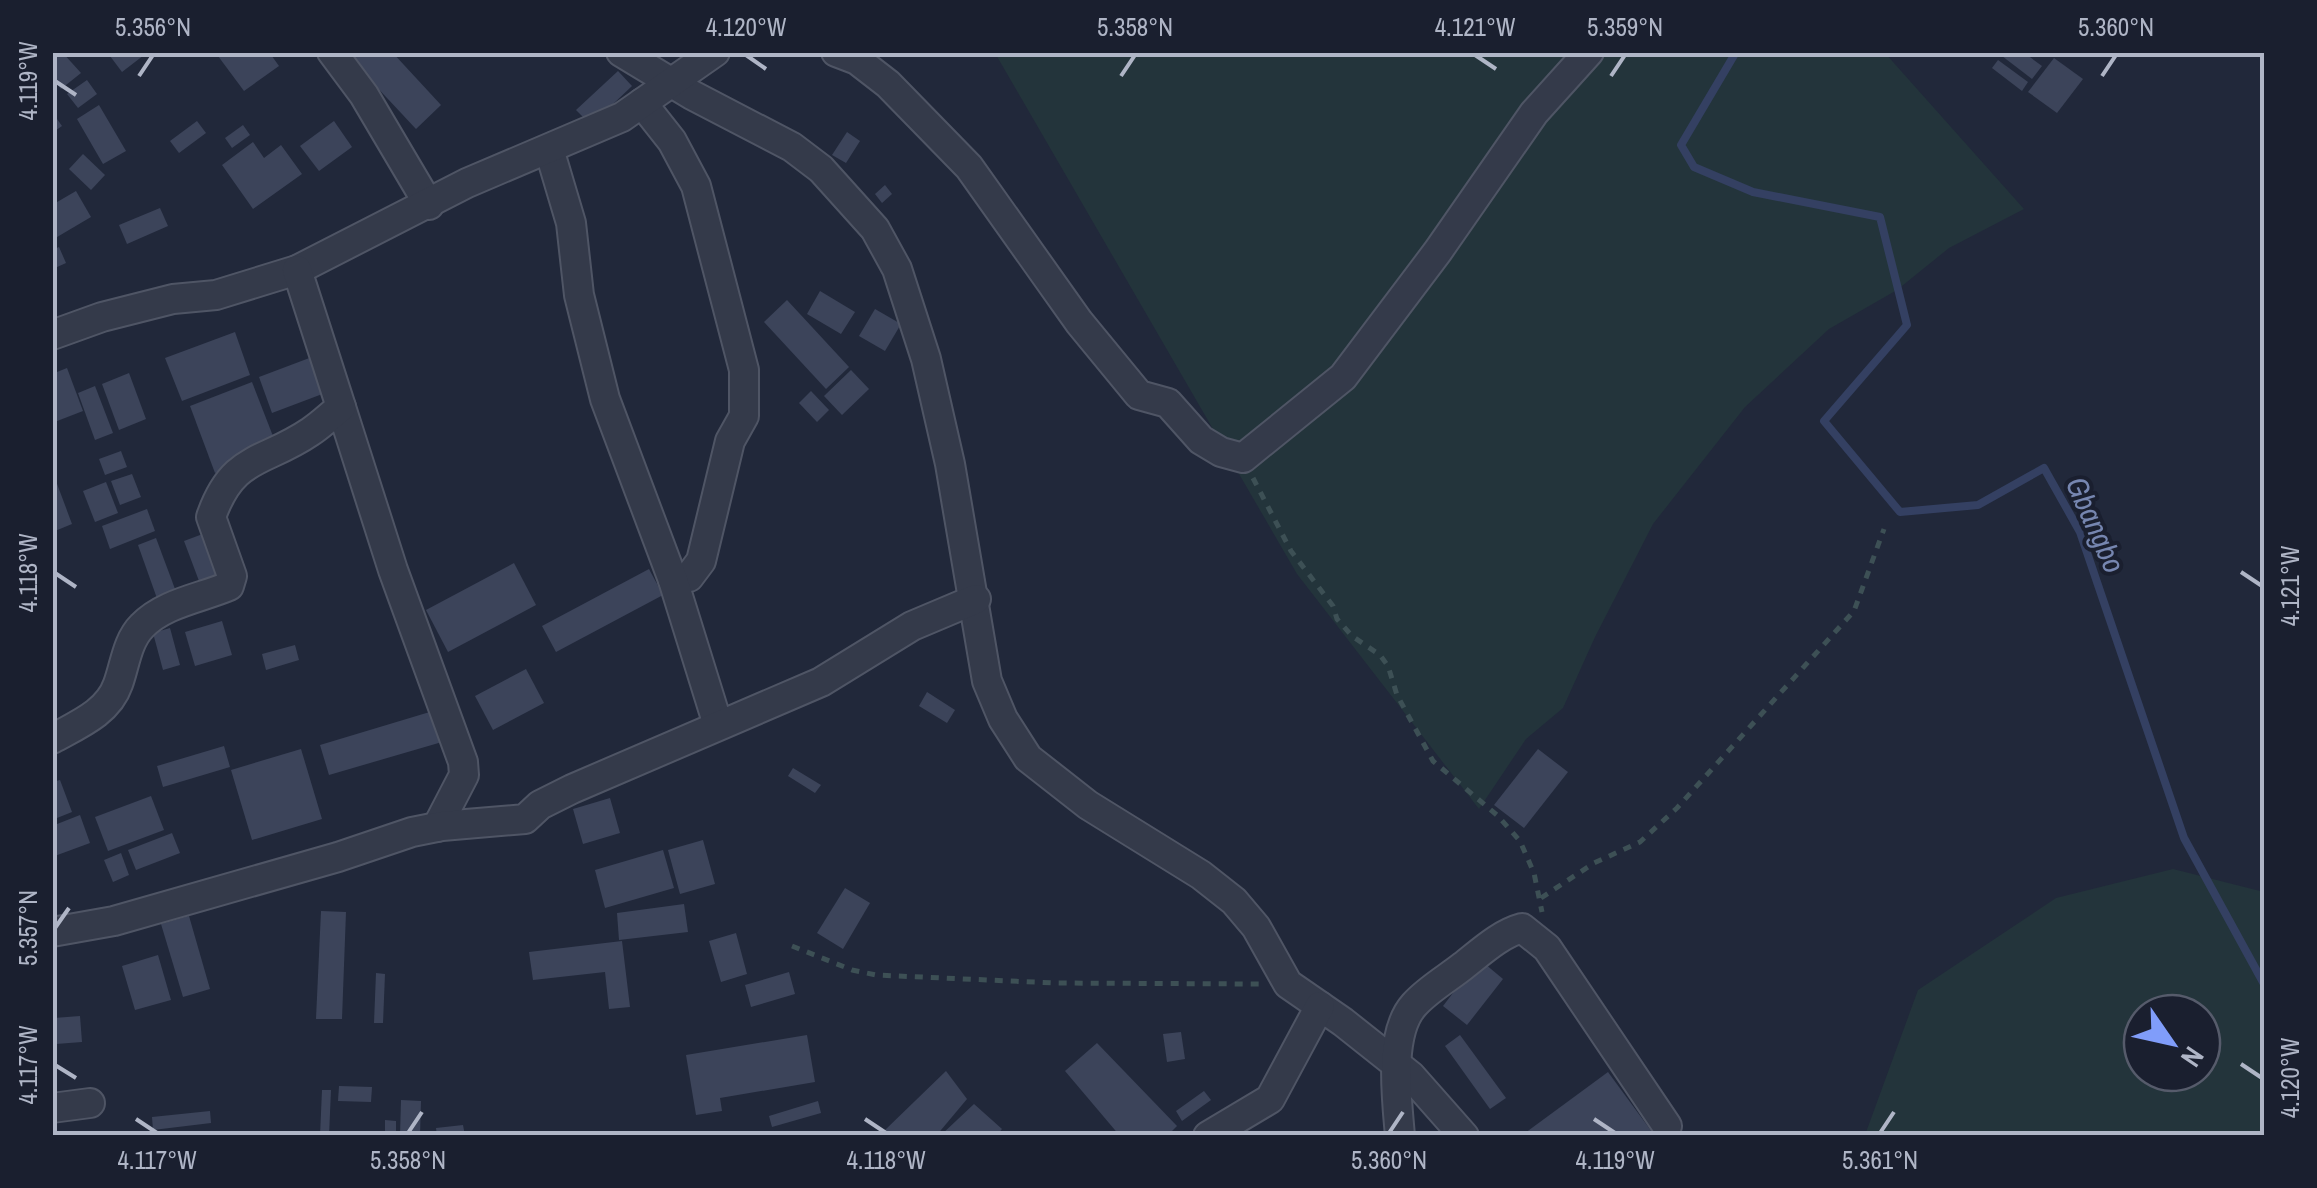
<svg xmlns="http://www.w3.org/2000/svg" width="2317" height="1188" font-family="'Archivo Narrow',sans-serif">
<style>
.green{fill:#23343b;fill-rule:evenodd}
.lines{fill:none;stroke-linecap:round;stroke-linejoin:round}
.stream{stroke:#344062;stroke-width:8}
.building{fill:#3c445a}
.street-casing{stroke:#4f5565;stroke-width:32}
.path{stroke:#3d5055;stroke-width:5;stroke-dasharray:8 8;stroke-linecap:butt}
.street{stroke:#343a4a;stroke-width:28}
.ticks{fill:none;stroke:#afb5c6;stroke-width:4}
.labels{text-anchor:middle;stroke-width:8;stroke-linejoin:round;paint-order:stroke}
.water-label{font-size:30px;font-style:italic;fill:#7686b0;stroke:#1a1f2f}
.neatline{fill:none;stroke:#afb5c6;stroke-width:4}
.ticks-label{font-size:25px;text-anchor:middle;fill:#afb5c6}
</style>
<rect width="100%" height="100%" fill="#21283a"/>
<g class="green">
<path d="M995 53H1885L2024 209 1949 248 1897 290 1829 329 1745 407 1653 524 1595 637 1563 708 1526 739 1479 809 1297 574Z"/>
<path d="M2173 869 2264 892V1135H1865L1918 990 2056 898ZM2142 1013H2202V1073H2142Z"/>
</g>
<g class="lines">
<path class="stream" d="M1736 52 1681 145 1694 167 1753 192 1880 217 1907 325 1824 421 1900 512 1978 505 2044 468 2080 532 2184 838 2264 984"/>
</g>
<g class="building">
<path d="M62 52 81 73 61 89 52 78V60Z"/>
<path d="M107 52H148L122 72Z"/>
<path d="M223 52H269L279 66 244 91 218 56Z"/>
<path d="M344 52H392L441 105 416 129Z"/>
<path d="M2004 52H2023L2042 66 2032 79 2002 56Z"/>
<path d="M2054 58 2083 79 2057 113 2028 92Z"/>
<path d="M1998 60 2028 82 2022 91 1992 68Z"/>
<path d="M618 71 632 86 591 125 576 110Z"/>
<path d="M87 80 97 94 78 108 67 94Z"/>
<path d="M99 105 126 151 103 164 77 119Z"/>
<path d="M52 112 62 126 52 133Z"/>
<path d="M197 121 206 133 179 153 170 141Z"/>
<path d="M334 121 352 147 319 171 300 146Z"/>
<path d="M243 125 250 135 232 148 225 138Z"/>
<path d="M847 132 860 141 846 163 832 155Z"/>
<path d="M253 142 264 158 281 145 302 174 253 209 222 165Z"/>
<path d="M83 154 105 175 91 190 69 169Z"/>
<path d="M885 185 892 194 882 203 875 194Z"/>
<path d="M76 191 91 217 52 240V205Z"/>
<path d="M160 208 168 226 127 244 119 225Z"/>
<path d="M59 247 66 263 55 268 52 250Z"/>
<path d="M820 291 855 312 841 334 807 314Z"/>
<path d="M787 300 849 367 826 389 764 322Z"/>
<path d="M875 309 901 324 885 351 859 336Z"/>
<path d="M235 332 250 375 182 401 165 358Z"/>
<path d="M312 357 325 393 272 413 259 377Z"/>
<path d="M67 368 83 411 52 423V374Z"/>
<path d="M851 370 869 389 842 415 824 396Z"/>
<path d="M129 373 146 419 119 430 102 384Z"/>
<path d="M252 382 278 449 215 473 190 406Z"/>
<path d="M95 386 113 433 95 440 78 393Z"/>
<path d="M811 391 829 410 817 422 799 403Z"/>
<path d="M121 451 127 467 105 475 99 459Z"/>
<path d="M53 473 72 524 55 531 52 525Z"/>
<path d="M132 474 141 497 120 505 111 481Z"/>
<path d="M106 482 118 513 95 522 83 491Z"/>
<path d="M147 509 155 531 110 549 102 526Z"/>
<path d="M208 532 226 580 202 589 184 541Z"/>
<path d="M156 538 178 597 159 604 138 545Z"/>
<path d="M514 563 536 605 448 652 426 610Z"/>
<path d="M649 569 663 595 556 652 542 626Z"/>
<path d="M222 621 232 655 195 666 185 632Z"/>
<path d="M170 628 180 665 163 670 153 633Z"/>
<path d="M295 645 299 660 266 670 262 654Z"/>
<path d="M526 669 544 703 493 730 475 696Z"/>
<path d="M927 692 955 710 947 723 919 706Z"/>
<path d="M433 711 442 742 329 775 320 745Z"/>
<path d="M224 746 230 767 163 787 157 766Z"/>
<path d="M301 749 322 819 252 840 231 770Z"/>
<path d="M1538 749 1568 772 1524 828 1494 805Z"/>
<path d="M793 768 821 785 815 793 788 776Z"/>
<path d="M60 780 72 812 52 820V782Z"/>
<path d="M151 796 164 830 108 851 95 817Z"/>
<path d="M610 798 620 833 583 844 573 809Z"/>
<path d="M80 815 90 843 52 857V826Z"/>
<path d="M172 833 180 853 136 870 128 850Z"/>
<path d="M703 840 715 884 680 894 668 850Z"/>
<path d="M663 850 674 888 605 908 595 870Z"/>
<path d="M121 853 129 875 113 882 104 860Z"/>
<path d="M845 888 870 903 843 949 817 933Z"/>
<path d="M684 904 688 932 619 940 617 913Z"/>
<path d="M321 911 346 912 342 1019H316Z"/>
<path d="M189 916 210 989 183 997 161 924Z"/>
<path d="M736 933 747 974 721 982 709 941Z"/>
<path d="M622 941 630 1007 609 1009 605 972 533 980 529 952Z"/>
<path d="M158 955 171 1000 135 1010 122 966Z"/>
<path d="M1479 959 1503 979 1467 1025 1443 1006Z"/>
<path d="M789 972 795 994 751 1007 745 985Z"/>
<path d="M376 973 385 974 383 1023H374Z"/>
<path d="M80 1016 82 1042 56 1044 54 1018Z"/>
<path d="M1181 1032 1185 1059 1167 1062 1163 1034Z"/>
<path d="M807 1035 815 1082 720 1098 722 1111 696 1115 686 1055Z"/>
<path d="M1460 1035 1506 1098 1490 1109 1445 1046Z"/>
<path d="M1097 1043 1177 1126 1167 1136H1120L1065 1071Z"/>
<path d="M946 1071 967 1099 936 1136H888L884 1131Z"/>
<path d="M1608 1072 1652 1132 1647 1136H1521Z"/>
<path d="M339 1086 372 1087 371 1102 338 1101Z"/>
<path d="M322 1090H331L329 1136H320Z"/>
<path d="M1204 1091 1211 1100 1182 1121 1176 1111Z"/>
<path d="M401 1100 421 1101 420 1136H400Z"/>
<path d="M818 1101 821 1113 772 1127 769 1116Z"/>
<path d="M974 1104 1002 1129 996 1136H940Z"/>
<path d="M210 1111 211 1123 153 1130 152 1117Z"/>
<path d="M385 1120 396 1121V1136H385Z"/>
<path d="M463 1125 465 1136H437L436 1128Z"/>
</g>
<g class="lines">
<g class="street-casing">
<g id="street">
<path d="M332 52 364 95 429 205"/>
<path d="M621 52 692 95 792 147 821 169 875 229 897 269 926 359 950 464 987 681 1003 719 1028 758 1088 805 1201 875 1234 901 1256 927 1288 984 1343 1022 1411 1076 1464 1136"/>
<path d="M836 52 857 60 888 84 969 167 1079 322 1139 395 1168 403 1201 440 1221 452 1243 458 1343 377 1438 251 1534 113 1589 52"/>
<path d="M642 103 672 141 696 186 744 370V416L730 441 701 561 689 577 673 580"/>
<path d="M549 149 571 223 579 295 605 399 673 580 718 725"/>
<path d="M52 335 102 317 173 299 216 295 297 270 467 183 622 117 715 52"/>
<path d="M341 407 393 570 463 762 464 775 437 827"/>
<path d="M52 739C77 725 108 713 118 684 125 665 127 641 142 626 164 603 201 598 229 586L232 576 211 517C233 454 263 464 310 432 321 425 331 415 341 407L297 270"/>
<path d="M52 932 114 921 338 857 412 832 442 826 525 819 540 805 572 789 821 682 912 626 976 599"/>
<path d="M52 1108 90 1103"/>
<path d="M1208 1136 1270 1099 1320 1006"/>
<path d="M1400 1136C1397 1100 1388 1034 1414 1005 1427 990 1448 978 1463 966 1481 952 1500 934 1522 928L1547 948 1667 1126"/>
</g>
</g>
<g class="path">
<path d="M1253 478 1291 551 1333 606 1337 619 1352 636 1380 655 1388 666 1397 695 1433 761 1498 816 1520 841 1534 873 1542 912"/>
<path d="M1541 898 1594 863 1640 842 1677 808 1854 611 1884 529"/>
<path d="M792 946 852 970 876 975 1055 983 1260 984"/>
</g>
<use href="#street" class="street"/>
</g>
<path class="ticks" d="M746 55 766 69M1475 55 1496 69M139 76 153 55M1121 76 1135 55M1611 76 1625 55M2102 76 2116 55M55 81 76 95M2241 572 2262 586M55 573 76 587M55 928 69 908M2241 1064 2262 1078M55 1065 76 1078M136 1119 157 1133M865 1119 886 1133M1594 1119 1615 1133M408 1133 422 1112M1389 1133 1403 1112M1880 1133 1894 1112"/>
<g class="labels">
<g class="water-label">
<text transform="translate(2095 525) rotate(66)" y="10">Gbangbo</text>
</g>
</g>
<rect width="2317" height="1188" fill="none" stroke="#1a1f2f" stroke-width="110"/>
<g transform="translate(2172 1043) rotate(124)"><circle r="48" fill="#1a1f2f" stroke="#565b6b" stroke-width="2.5"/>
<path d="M0-8L18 38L0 25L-18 38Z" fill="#809dfa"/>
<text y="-15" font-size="28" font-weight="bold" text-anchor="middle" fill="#afb5c6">N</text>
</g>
<rect x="55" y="55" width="2207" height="1078" class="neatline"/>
<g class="ticks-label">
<text x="153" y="36">5.356°N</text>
<text x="746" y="36">4.120°W</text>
<text x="1135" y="36">5.358°N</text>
<text x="1475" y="36">4.121°W</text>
<text x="1625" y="36">5.359°N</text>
<text x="2116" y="36">5.360°N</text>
<text transform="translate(28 81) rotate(-90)" y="9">4.119°W</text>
<text transform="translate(28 573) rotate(-90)" y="9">4.118°W</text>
<text transform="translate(2290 586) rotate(-90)" y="9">4.121°W</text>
<text transform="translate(28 928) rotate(-90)" y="9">5.357°N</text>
<text transform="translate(28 1065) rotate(-90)" y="9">4.117°W</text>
<text transform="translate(2290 1078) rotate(-90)" y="9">4.120°W</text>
<text x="157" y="1169">4.117°W</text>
<text x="408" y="1169">5.358°N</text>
<text x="886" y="1169">4.118°W</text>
<text x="1389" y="1169">5.360°N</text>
<text x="1615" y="1169">4.119°W</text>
<text x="1880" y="1169">5.361°N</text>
</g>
</svg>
